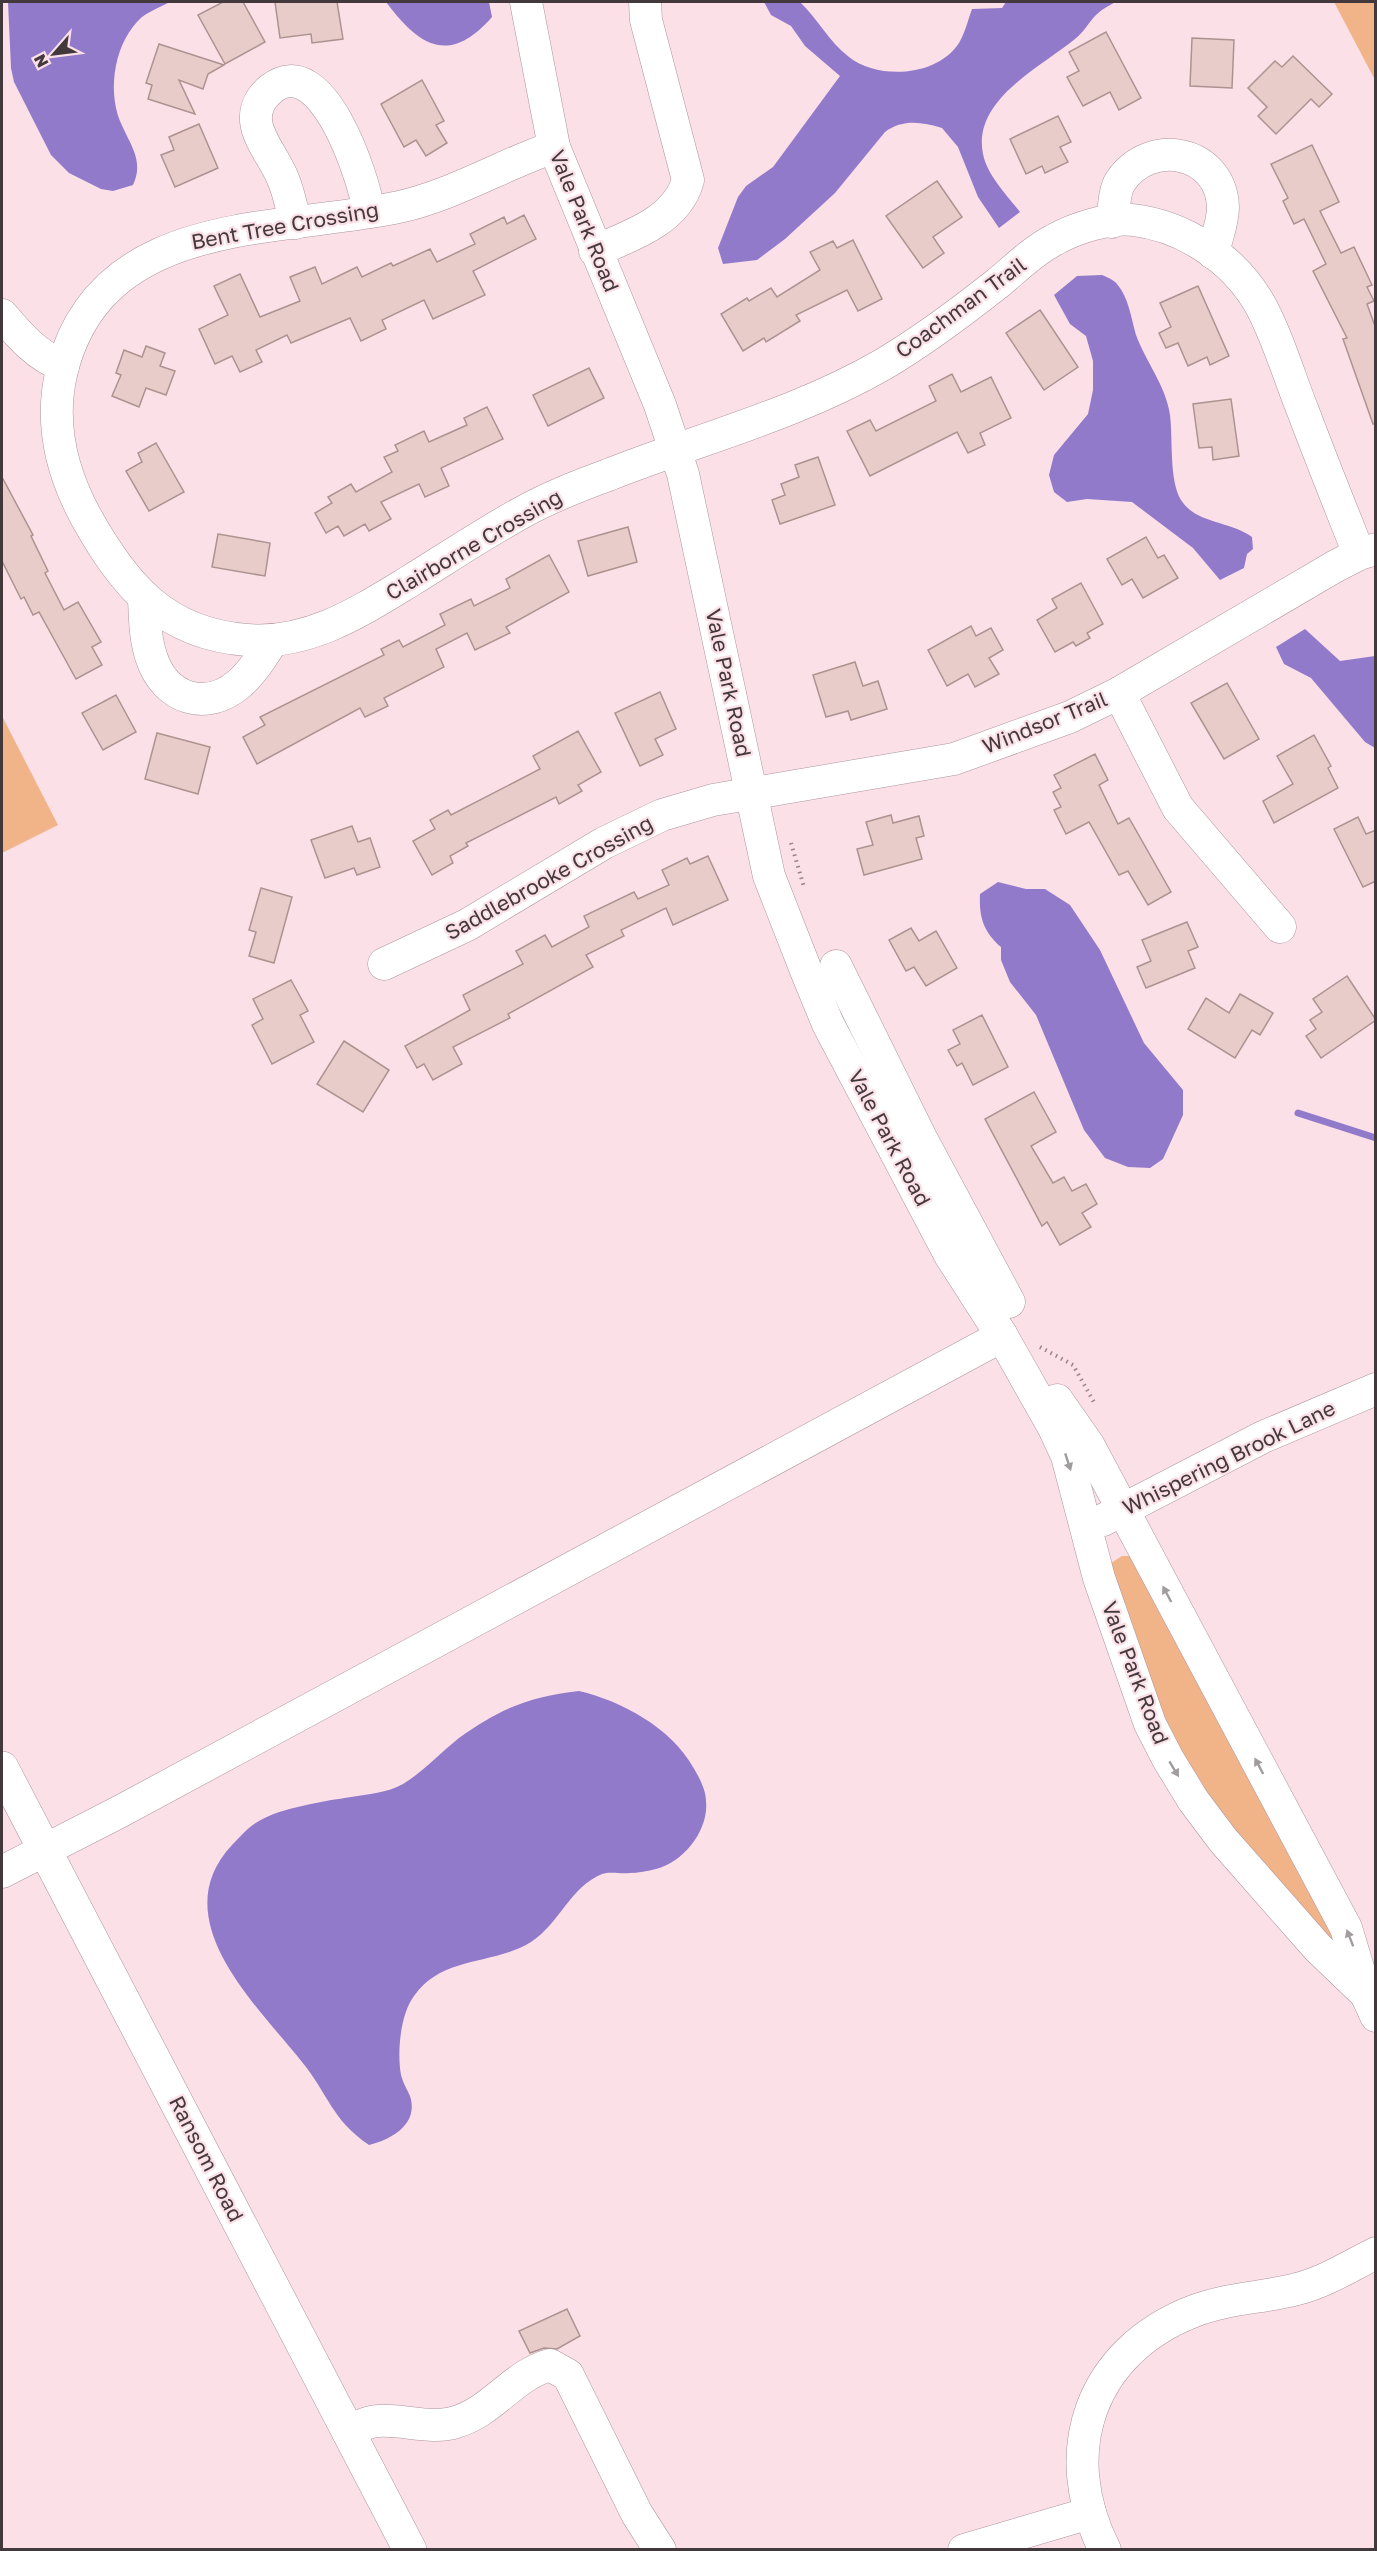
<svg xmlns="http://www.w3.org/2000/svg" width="1377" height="2551" font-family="'Golos Text',sans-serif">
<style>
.green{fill:#f1b488}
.water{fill:#927acb}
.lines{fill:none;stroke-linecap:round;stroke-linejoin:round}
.stream{stroke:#927acb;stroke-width:7}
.building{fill:#e8ccc9;stroke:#ad9390;stroke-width:1.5}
.minor-casing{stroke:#ae959d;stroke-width:33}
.major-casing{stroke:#ae959d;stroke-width:34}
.path{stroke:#98868c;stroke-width:4;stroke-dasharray:1.5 4.5;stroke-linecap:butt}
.minor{stroke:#fff;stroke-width:32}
.major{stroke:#fff;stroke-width:33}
.oneway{fill:#a19c9e}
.labels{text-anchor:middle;stroke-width:4.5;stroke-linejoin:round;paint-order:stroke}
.street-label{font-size:21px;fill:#43393c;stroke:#fbe0e8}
</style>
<rect width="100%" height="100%" fill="#fbe0e8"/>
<g class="green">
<path d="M1334 2H1375V80Z"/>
<path d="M2 716 58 825 2 853Z"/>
<path d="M1122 1556H1131L1335 1939 1332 1941 1244 1853 1155 1715 1111 1563Z"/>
</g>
<g class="water">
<path d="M8 2H170C162 6 150 11 142 17 115 41 107 88 120 121 129 143 145 161 133 185L113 191 101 189 69 173 51 155 14 82 11 68Z"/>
<path d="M386 2H489L492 17C449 66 419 46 386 2Z"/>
<path d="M764 2H800C818 19 829 42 849 57 878 80 937 77 959 43 965 33 968 20 972 9L1002 8 1006 2H1115C1109 6 1102 9 1096 15 1089 22 1084 32 1075 39 1041 67 972 100 983 154 987 175 1007 195 1020 212L999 228 978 197 958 147 942 128C921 122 903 119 885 132L835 193 785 239 757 260 723 264 718 248 738 197 746 186 773 167 840 76 805 46 791 26 771 15Z"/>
<path d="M1102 275C1107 277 1114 280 1117 284 1129 298 1131 318 1136 335 1146 362 1166 386 1170 415 1173 439 1169 480 1181 500 1196 524 1231 521 1252 537L1253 549 1247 554 1244 568 1220 580 1193 548 1132 502 1087 499 1067 502 1054 492 1049 475 1054 455 1088 414 1093 390V361L1086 336 1070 324 1054 295 1077 276Z"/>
<path d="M1305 629 1340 661 1375 656V748L1365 742 1311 678 1284 664 1276 647Z"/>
<path d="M998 882 1026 889H1045L1070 905 1100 950 1144 1043 1183 1090V1115L1163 1159 1150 1168 1128 1167 1105 1158 1084 1130 1036 1015 1010 982 1001 960V947C983 931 979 917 980 894Z"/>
<path d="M579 1691C622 1701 671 1728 693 1767 699 1777 706 1790 706 1801 709 1830 684 1862 656 1869 648 1871 638 1873 629 1873 621 1874 610 1871 602 1874 570 1887 560 1923 531 1942 492 1966 443 1955 414 1996 400 2015 397 2053 401 2075 403 2083 407 2089 410 2096 419 2124 392 2139 369 2145 331 2119 329 2095 302 2062 256 2004 163 1919 232 1845 240 1837 249 1826 259 1821 280 1808 325 1801 351 1797 368 1794 387 1793 403 1784 423 1772 440 1753 459 1738 499 1709 531 1696 579 1691Z"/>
</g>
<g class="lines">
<path class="stream" d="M1298 1113 1376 1138"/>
</g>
<g class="building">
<path d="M223 2H243L265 42 225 64 198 15Z"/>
<path d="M275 2H337L343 39 312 43 311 34 280 38Z"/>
<path d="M1106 32 1141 98 1119 110 1110 92 1083 106 1067 77 1079 71 1069 52Z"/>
<path d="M1192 38 1234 40 1232 88 1190 86Z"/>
<path d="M159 44 224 65 208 74 203 89 179 80 195 114 148 99 152 85 146 83Z"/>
<path d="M1293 56 1332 94 1319 107 1311 99 1276 134 1258 116 1267 107 1248 88 1275 61 1282 67Z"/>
<path d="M422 80 444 121 436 125 447 143 426 156 416 140 404 147 381 104Z"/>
<path d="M1058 116 1071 142 1060 147 1068 162 1045 173 1042 166 1026 174 1010 139Z"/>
<path d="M199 124 218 168 175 187 161 155 174 150 169 137Z"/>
<path d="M1312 145 1339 202 1320 211 1341 253 1354 247 1372 285 1367 287 1374 301 1367 304 1376 329V424H1373L1343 339 1347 338 1313 271 1326 264 1304 219 1294 224 1283 201 1288 198 1271 164Z"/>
<path d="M937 181 962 217 933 237 944 253 923 268 886 216Z"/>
<path d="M524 215 536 239 473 271 485 295 433 319 424 300 382 320 386 329 361 341 350 318 291 343 287 335 256 350 262 362 240 372 232 356 215 364 199 329 228 315 214 286 240 274 260 317 300 301 290 277 315 267 322 284 357 267 362 277 391 263 393 266 430 249 437 262 475 244 470 234 504 217 507 224Z"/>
<path d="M853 240 882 299 858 311 847 290 796 315 800 321 766 342 764 338 743 351 721 314 747 298 749 301 771 288 777 297 820 270 810 252 833 241 837 248Z"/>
<path d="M1198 286 1229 356 1210 365 1207 357 1188 366 1178 343 1166 348 1159 333 1171 327 1160 303Z"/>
<path d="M1040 310 1078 367 1044 390 1006 333Z"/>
<path d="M146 346 165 353 160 366 175 371 166 395 146 388 139 407 112 396 121 375 116 373 124 350 142 357Z"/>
<path d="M589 368 604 398 548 426 533 395Z"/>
<path d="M952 374 961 392 991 377 1011 418 980 433 985 445 968 453 957 432 870 476 847 431 870 420 876 431 936 401 929 386Z"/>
<path d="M1231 399 1239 456 1213 460 1212 447 1199 448 1193 404Z"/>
<path d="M487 407 503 439 441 468 449 486 425 497 419 484 381 502 391 519 369 531 365 524 344 536 338 526 326 533 315 513 332 503 328 497 351 484 356 492 392 472 384 457 398 451 395 445 424 431 429 442 467 425 464 418Z"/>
<path d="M156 443 184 492 149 511 126 471 142 462 138 453Z"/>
<path d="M818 457 835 505 780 524 772 500 785 495 781 484 799 477 795 465Z"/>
<path d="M2 477 33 535 31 536 48 571 45 573 64 610 78 602 101 642 92 647 102 665 76 679 39 612 33 615 24 597 21 599 2 561Z"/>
<path d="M628 527 637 562 588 576 578 541Z"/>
<path d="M218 534 270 543 265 576 212 567Z"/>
<path d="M1146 537 1158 558 1164 555 1178 578 1143 598 1132 579 1122 585 1107 559Z"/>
<path d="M549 555 569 592 506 627 510 633 475 650 467 633 436 649 444 667 384 698 388 706 365 717 360 708 257 764 243 737 265 725 260 717 384 655 381 649 399 640 403 647 445 625 440 614 471 599 474 606 510 588 506 579Z"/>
<path d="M1081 583 1103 624 1087 633 1090 638 1076 646 1073 642 1055 652 1037 620 1057 608 1052 599Z"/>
<path d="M971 626 976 636 991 628 1003 650 989 658 999 674 975 687 968 674 947 686 928 650Z"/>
<path d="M855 662 863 686 878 681 887 709 851 720 848 711 826 717 813 675Z"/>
<path d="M1227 683 1259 739 1224 759 1191 703Z"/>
<path d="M660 692 676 729 655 739 663 755 640 766 615 713Z"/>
<path d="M116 695 136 732 103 750 82 713Z"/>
<path d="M578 731 601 772 578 785 582 791 559 804 556 797 466 843 468 846 450 856 453 863 432 875 413 841 435 829 430 820 448 810 451 815 540 769 533 756Z"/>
<path d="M157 733 210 747 198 794 145 779Z"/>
<path d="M1314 735 1331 766 1328 768 1338 788 1274 823 1263 801 1293 784 1277 756Z"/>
<path d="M1095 754 1108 780 1099 785 1118 824 1129 818 1171 892 1148 905 1128 871 1119 875 1089 822 1066 834 1054 810 1061 807 1053 792 1061 788 1054 775Z"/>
<path d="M891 815 893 823 919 816 924 836 916 838 922 859 864 875 857 849 873 845 866 822Z"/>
<path d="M1358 817 1366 834 1376 830V881L1363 887 1334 829Z"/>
<path d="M352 826 358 842 370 838 380 867 357 875 354 868 325 878 311 840Z"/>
<path d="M708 856 728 900 673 925 666 908 621 930 624 936 586 955 593 967 508 1014 510 1018 453 1047 462 1064 433 1080 424 1064 417 1068 405 1046 470 1010 463 995 523 964 516 951 545 935 552 947 589 927 584 916 634 892 638 899 669 885 662 870 687 858 690 864Z"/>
<path d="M261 888 292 897 274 963 249 956 256 932 249 930Z"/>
<path d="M1187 922 1198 947 1188 951 1195 968 1146 988 1137 967 1151 961 1142 940Z"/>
<path d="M911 928 919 941 936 931 957 968 926 986 914 967 906 971 889 940Z"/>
<path d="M1347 976 1376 1020 1321 1058 1306 1036 1316 1029 1310 1020 1322 1012 1313 999Z"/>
<path d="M291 980 308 1011 300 1015 314 1042 272 1064 252 1025 263 1019 253 999Z"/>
<path d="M1240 994 1273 1013 1260 1035 1252 1030 1235 1058 1188 1029 1206 998 1229 1013Z"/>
<path d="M982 1015 1008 1067 973 1085 962 1063 957 1066 948 1050 960 1044 953 1030Z"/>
<path d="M344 1041 389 1070 363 1112 317 1084Z"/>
<path d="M1034 1092 1056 1132 1031 1146 1053 1183 1064 1177 1072 1191 1086 1184 1097 1204 1082 1213 1091 1227 1060 1245 1047 1222 1042 1226 985 1119Z"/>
<path d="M567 2309 580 2336 557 2349 544 2348 530 2353 519 2331Z"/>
</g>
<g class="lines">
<g class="minor-casing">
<g id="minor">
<path d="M526 2 554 147 660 405 683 474 769 876 807 973 828 1024 950 1255 1002 1336 1054 1428 1067 1456 1099 1578 1150 1724 1168 1759 1193 1800 1223 1840 1318 1948 1366 1994"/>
<path d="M554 147C502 165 453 195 399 207 276 233 102 214 62 370 49 422 61 471 86 517 124 585 164 634 247 640 309 645 359 612 410 581 447 558 483 534 521 513 549 497 578 486 608 475 699 439 797 414 882 365 923 341 960 313 998 283 1015 269 1034 250 1054 240 1075 228 1110 217 1133 220 1184 226 1232 258 1258 301 1275 329 1290 379 1303 411 1321 459 1340 506 1359 554"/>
<path d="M1112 222C1114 211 1114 191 1120 182 1150 136 1222 151 1223 208 1223 222 1216 239 1213 253"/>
<path d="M295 223C292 208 289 193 283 179 276 160 258 141 256 121 255 108 261 97 271 89 322 48 364 178 369 212"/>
<path d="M595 251C630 236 677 221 688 180L646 20 645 2"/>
<path d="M2 315C20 336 36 355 63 366"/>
<path d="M144 599C145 619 145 640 152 659 166 699 206 712 239 684 253 672 263 655 273 640"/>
<path d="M1119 693 1178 808 1280 927"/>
<path d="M384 964 467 925 604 843 662 815 713 800 954 759 1070 717 1119 693 1334 567 1359 554 1376 549"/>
<path d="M836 966 921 1138 1009 1302"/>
<path d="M1057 1400 1089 1446 1346 1928 1366 1994 1376 2016"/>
<path d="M1103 1520 1263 1437 1376 1389"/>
<path d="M2 1872 121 1811 1002 1336"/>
<path d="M348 2432C357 2428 368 2421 378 2421 403 2419 432 2430 456 2422 493 2411 513 2375 550 2365L568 2375 637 2514 660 2550"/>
<path d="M964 2550 1090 2513"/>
<path d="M1105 2550C1055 2452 1090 2351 1194 2311 1227 2298 1263 2298 1297 2289 1325 2282 1350 2266 1376 2253"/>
</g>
</g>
<g class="major-casing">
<path id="major" d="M2 1768 410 2550"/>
</g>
<g class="path">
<path d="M791 843 804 887"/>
<path d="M1040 1347 1073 1365 1095 1404"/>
</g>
<use href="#minor" class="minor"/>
<use href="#major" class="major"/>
</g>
<defs><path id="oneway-solid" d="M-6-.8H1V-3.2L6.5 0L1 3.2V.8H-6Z" transform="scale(1.5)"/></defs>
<g class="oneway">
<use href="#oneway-solid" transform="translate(1068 1462) rotate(72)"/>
<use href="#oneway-solid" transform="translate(1167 1594) rotate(-118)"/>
<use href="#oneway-solid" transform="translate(1259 1766) rotate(-118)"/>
<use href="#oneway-solid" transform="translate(1174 1769) rotate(59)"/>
<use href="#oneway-solid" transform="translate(1350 1938) rotate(-111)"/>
</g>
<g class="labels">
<g class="street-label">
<text transform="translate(584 221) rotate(68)" y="7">Vale Park Road</text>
<text transform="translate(285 226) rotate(-10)" y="7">Bent Tree Crossing</text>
<text transform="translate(961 308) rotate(-36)" y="7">Coachman Trail</text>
<text transform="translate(474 545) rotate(-30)" y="7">Clairborne Crossing</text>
<text transform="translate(728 683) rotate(78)" y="7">Vale Park Road</text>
<text transform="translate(1045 723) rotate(-22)" y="7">Windsor Trail</text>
<text transform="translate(549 878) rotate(-29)" y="7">Saddlebrooke Crossing</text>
<text transform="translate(889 1138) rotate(62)" y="7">Vale Park Road</text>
<text transform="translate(1229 1458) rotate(-26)" y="7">Whispering Brook Lane</text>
<text transform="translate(1135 1673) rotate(69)" y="7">Vale Park Road</text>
<text transform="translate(206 2159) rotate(63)" y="7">Ransom Road</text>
</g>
</g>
<rect width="1377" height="2551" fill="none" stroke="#43393c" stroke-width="6"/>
<g transform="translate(54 54) rotate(242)" stroke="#fbe0e8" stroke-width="4.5" paint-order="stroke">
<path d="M0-4.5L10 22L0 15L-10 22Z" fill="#43393c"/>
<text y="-9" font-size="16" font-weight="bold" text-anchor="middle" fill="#43393c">N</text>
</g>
</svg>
